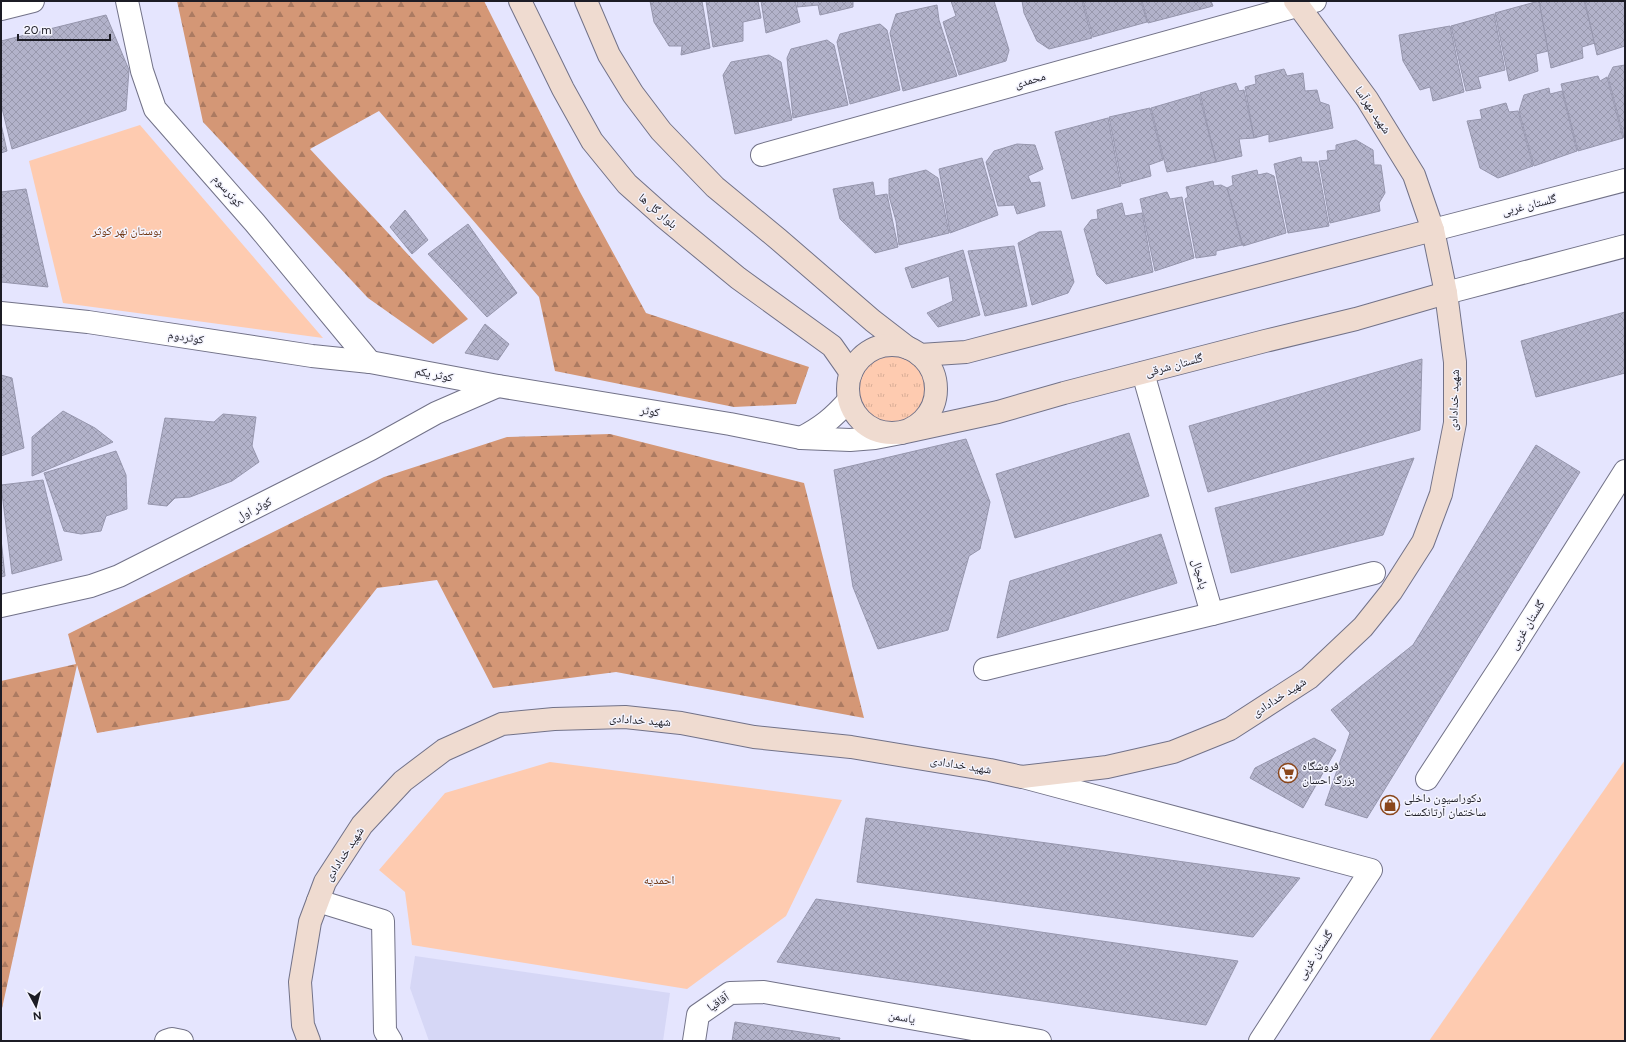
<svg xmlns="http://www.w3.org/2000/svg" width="1626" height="1042" font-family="Figtree,'Noto Naskh Arabic',sans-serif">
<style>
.built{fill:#d6d7f6}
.grass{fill:url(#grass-tufts)}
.forest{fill:url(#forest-firs)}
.park{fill:#fecbb0}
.building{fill:url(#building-cross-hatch);stroke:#9696ad}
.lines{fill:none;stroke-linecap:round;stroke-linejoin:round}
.street-casing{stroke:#727288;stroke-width:24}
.secondary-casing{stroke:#727288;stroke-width:24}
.street{stroke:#fff;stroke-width:22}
.secondary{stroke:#efdbd0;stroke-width:22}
.labels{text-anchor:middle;stroke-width:3;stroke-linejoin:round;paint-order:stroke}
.street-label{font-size:12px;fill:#1c1c25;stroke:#f4f4fe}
.park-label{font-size:12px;fill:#713815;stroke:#f4f4fe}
.poi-label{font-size:12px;fill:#1c1c25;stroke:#f4f4fe;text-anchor:start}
</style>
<defs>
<pattern id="grass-tufts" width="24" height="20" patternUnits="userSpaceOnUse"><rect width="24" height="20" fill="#fecbb0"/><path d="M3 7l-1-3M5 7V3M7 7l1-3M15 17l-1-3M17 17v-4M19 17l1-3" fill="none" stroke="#d9ae97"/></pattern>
<pattern id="forest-firs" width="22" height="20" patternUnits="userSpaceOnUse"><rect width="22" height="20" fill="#d49776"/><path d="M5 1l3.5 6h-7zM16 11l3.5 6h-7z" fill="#ab7a61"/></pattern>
<pattern id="building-cross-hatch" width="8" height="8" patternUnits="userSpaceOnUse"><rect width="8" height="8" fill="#b2b2ca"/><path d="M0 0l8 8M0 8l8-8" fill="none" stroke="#9898ad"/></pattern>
</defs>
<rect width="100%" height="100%" fill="#e5e5fe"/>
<path class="built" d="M415 956 670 993 663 1041H429L410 988Z"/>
<circle class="grass" cx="891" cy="389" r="36"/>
<g class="forest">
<path d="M177 1H484L580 192 646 313 809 367 796 404 734 407 555 371 539 297 379 111 310 149 468 319 433 344 368 298 203 122Z"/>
<path d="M610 434 804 483 864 718 616 672 493 688 437 580 377 588 289 700 97 733 77 665 1 1013V681L76 664 68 634 384 477 507 437Z"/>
</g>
<g class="park">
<path d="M140 125 323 338 63 303 29 161Z"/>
<path d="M1625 760V1041H1429Z"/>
<path d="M550 762 842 800 786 916 687 989 412 945 405 892 379 870 445 793Z"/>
</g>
<g class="building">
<path d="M650 1H702L710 48 681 55 682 46H669L654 22Z"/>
<path d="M706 1H758L761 18 743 22V41L713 47Z"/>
<path d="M761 1H795L800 22 766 33Z"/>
<path d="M797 1H853V7L820 15 818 5 797 7Z"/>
<path d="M951 1H994L1009 50 1006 61 959 75 943 22 956 16Z"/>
<path d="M1022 1H1082L1092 38 1049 49 1037 41 1024 13Z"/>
<path d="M1083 1H1141L1147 22 1093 37Z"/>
<path d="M1142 1H1211L1213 6 1148 23Z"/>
<path d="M1539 1H1584L1595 43 1582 47 1583 58 1551 68Z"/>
<path d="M1539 1 1548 51 1536 54 1538 71 1509 81 1495 13Z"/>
<path d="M1585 1H1625V46L1597 55Z"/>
<path d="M937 5 939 20 957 76 903 91 890 33 896 14Z"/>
<path d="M1494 14 1505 70 1478 77 1481 88 1466 91 1451 26Z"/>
<path d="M106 15 129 70 126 110 12 149 1 104V41Z"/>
<path d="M880 24 887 30 900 90 850 104 837 42 840 34Z"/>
<path d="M1450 26 1464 92 1433 101 1430 87 1420 90 1403 61 1399 35Z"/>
<path d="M827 40 834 45 848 105 793 118 787 58 791 49Z"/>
<path d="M769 55 781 62 792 120 735 134 723 75 731 62Z"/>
<path d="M1625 65V138H1624L1608 77 1613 67Z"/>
<path d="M1284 69 1287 76 1303 73 1305 91 1317 90 1320 102 1329 105 1333 128 1269 142V134L1254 138 1245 87 1256 84 1255 76Z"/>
<path d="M1598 76 1600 81 1607 77 1623 138 1578 151 1561 84Z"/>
<path d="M1236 83 1239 91 1244 90 1254 138 1239 139 1242 156 1216 162 1200 93Z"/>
<path d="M1549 88 1550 94 1562 91 1577 151 1534 166 1519 111 1524 95Z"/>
<path d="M1199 94 1216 162 1167 172 1151 108Z"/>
<path d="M1506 103 1509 112 1518 111 1533 166 1498 178 1480 168 1467 121 1482 119 1480 110Z"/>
<path d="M1150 108 1163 160 1149 165 1151 176 1122 184 1109 117Z"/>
<path d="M1108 118 1121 186 1072 199 1055 132Z"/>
<path d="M1 124 7 151 1 153Z"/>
<path d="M1356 140 1373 150 1374 165H1381L1385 193 1379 203 1380 211 1330 223 1319 161 1328 160 1327 151 1336 150V145Z"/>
<path d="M1017 144 1035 145 1043 169 1028 176 1031 183 1040 182 1045 206 1017 214 1014 205 998 206 986 162 994 151Z"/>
<path d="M1301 157 1302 162H1317L1329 226 1288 233 1274 164Z"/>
<path d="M982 158 998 215 950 233 939 169Z"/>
<path d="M926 170 938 178 949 233 899 245 896 221 889 196V179Z"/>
<path d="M1257 170 1258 175 1267 173 1274 176 1286 233 1243 246 1227 188 1233 185 1232 176Z"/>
<path d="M1213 181 1214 186 1221 185 1227 188 1242 245 1216 251V255L1196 258 1185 199 1188 197 1186 187Z"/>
<path d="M873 182 875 196 887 194 898 247 875 253 840 219 833 189Z"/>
<path d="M26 189 48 287 1 282V192Z"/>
<path d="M1167 192 1170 199 1182 197 1194 258 1155 271 1140 199Z"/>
<path d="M1122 203 1125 216 1142 213 1153 272 1106 284 1097 275 1084 229 1091 220 1098 219 1097 210Z"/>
<path d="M405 210 428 240 412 254 390 227Z"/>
<path d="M468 224 517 293 487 317 428 254Z"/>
<path d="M1061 231 1074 282 1068 293 1032 305 1018 243 1039 232Z"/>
<path d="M1014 246 1027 306 985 316 968 251Z"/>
<path d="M963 250 980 315 938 327 927 313 953 301 949 276 912 288 905 268Z"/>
<path d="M1625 312V373L1536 397 1521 341Z"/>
<path d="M485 324 509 344 498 360 465 353Z"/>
<path d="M1422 359 1420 430 1208 492 1189 426Z"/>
<path d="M1 375 12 378 24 448 1 456Z"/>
<path d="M63 411 95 428 113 442 32 476V437Z"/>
<path d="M223 414 256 417 252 446 259 462 232 481 190 497 175 498 167 506 148 504 165 418 214 422Z"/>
<path d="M1129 433 1149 496 1015 538 996 474Z"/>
<path d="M966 439 990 502 980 549 969 556 948 630 878 649 853 587 834 470Z"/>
<path d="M1536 445 1580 472 1367 818 1325 805 1350 733 1331 710 1413 645Z"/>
<path d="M116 451 126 475 127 509 106 516 101 531 81 534 64 531 44 473Z"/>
<path d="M1414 458 1383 535 1231 573 1215 508Z"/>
<path d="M43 480 62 560 12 574 1 485Z"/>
<path d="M1161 534 1177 583 997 638 1010 581Z"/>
<path d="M1 539 5 576 1 577Z"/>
<path d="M1314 738 1336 750 1303 808 1250 778 1255 768Z"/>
<path d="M866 818 1300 878 1253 937 857 882Z"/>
<path d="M816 899 1238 961 1206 1025 777 962Z"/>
<path d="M735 1022 840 1038 839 1041H732Z"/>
</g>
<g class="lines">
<g class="street-casing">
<g id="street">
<path d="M127 1 142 71 155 109 255 223 370 362"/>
<path d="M1 9 33 1"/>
<path d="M762 155 1315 1"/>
<path d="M1433 230 1625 180"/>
<path d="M1446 293 1625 246"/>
<path d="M1 313 88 322 312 356 370 362 498 386 730 424 801 438 850 440 875 438 901 433"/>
<path d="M1143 373 1212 614 1374 573"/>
<path d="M801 438C822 427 833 418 849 400"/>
<path d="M1 606 91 586 119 576 371 449 436 413 498 386"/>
<path d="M985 669 1212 614"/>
<path d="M1023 777 1371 870 1260 1041"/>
<path d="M1427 779 1507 657 1625 471"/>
<path d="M318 901 383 921 385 1031 391 1041"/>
<path d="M166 1041 172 1039 182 1041"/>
<path d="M694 1041 698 1015 730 993 764 992 1040 1041"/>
</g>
</g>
<g class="secondary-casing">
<g id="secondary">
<path d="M520 1 563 89 592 141 627 184 664 217 738 278 832 346 851 373"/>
<path d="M586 1 609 55 633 94 661 131 715 187 778 239 873 321 908 348"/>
<circle cx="892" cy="389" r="44"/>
<path d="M920 355 966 352 1433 230"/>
<path d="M901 433 998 412 1064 393 1265 341 1356 319 1446 293"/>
<path d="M309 1041 303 1025 300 982 310 922 325 882 362 825 403 781 444 750 502 724 554 719 625 717 681 723 754 737 851 747 990 770 1022 777 1107 767 1173 752 1230 729 1309 678 1363 627 1391 592 1423 542 1441 494 1455 423V362L1446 293 1433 230 1414 175 1367 99 1295 1"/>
</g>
</g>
<use href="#street" class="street"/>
<use href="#secondary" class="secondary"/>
</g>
<defs>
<g id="supermarket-ring" transform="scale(1)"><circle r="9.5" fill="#f4f4fe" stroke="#8a461b" stroke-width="1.5"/><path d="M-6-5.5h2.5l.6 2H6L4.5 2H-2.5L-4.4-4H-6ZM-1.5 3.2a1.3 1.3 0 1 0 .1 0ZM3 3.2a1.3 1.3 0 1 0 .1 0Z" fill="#8a461b"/></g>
<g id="shop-ring" transform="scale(1)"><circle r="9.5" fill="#f4f4fe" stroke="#8a461b" stroke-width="1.5"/><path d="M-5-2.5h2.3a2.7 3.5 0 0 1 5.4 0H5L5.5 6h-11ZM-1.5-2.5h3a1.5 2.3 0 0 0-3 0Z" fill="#8a461b"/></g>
</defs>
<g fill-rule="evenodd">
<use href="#supermarket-ring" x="1288" y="773"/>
<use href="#shop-ring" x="1390" y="805"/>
</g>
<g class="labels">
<g class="street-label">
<text transform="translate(1030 80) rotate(-16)" y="4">محمدی</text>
<text transform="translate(1373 110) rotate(56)" y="4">شهید مهرآسا</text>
<text transform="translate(228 191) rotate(49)" y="4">کوثرسوم</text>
<text transform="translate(1529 205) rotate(-14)" y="4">گلستان غربی</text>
<text transform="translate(658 211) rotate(41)" y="4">بلوار گل ها</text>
<text transform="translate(186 337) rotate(9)" y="4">کوثردوم</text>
<text transform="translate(1174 365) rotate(-15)" y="4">گلستان شرقی</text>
<text transform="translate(434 374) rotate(11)" y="4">کوثر یکم</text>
<text transform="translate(1454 400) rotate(-88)" y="4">شهید خدادادی</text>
<text transform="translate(650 411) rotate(9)" y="4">کوثر</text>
<text transform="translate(254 509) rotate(-27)" y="4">کوثر اول</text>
<text transform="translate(1200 574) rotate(74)" y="4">پامچال</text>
<text transform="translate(1527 625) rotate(-58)" y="4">گلستان غربی</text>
<text transform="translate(1279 697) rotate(-33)" y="4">شهید خدادادی</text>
<text transform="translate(640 720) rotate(4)" y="4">شهید خدادادی</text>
<text transform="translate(961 765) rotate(9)" y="4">شهید خدادادی</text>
<text transform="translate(344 854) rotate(-57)" y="4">شهید خدادادی</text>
<text transform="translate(1315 955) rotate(-57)" y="4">گلستان غربی</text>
<text transform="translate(718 1002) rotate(-34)" y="4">آقاقیا</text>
<text transform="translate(902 1017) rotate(10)" y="4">یاسمن</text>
</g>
<g class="park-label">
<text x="127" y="235">بوستان نهر کوثر</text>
<text x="659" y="884">احمدیه</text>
</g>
<g class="poi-label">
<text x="1302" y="770">فروشگاه<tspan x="1302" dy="14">بزرگ احسان</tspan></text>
<text x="1404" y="802">دکوراسیون داخلی<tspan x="1404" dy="14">ساختمان آرتانکست</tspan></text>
</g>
</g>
<rect width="1626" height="1042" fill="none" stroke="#1c1c25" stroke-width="4"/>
<g transform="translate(36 1006) rotate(173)" stroke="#f4f4fe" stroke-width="3" paint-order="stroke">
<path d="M0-3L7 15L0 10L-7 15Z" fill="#1c1c25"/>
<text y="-6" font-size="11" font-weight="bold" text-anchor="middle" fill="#1c1c25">N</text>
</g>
<path d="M18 34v6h92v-6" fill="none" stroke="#1c1c25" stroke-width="2"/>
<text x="24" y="34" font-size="12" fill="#1c1c25" stroke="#f4f4fe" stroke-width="3" paint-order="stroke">20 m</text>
</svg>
